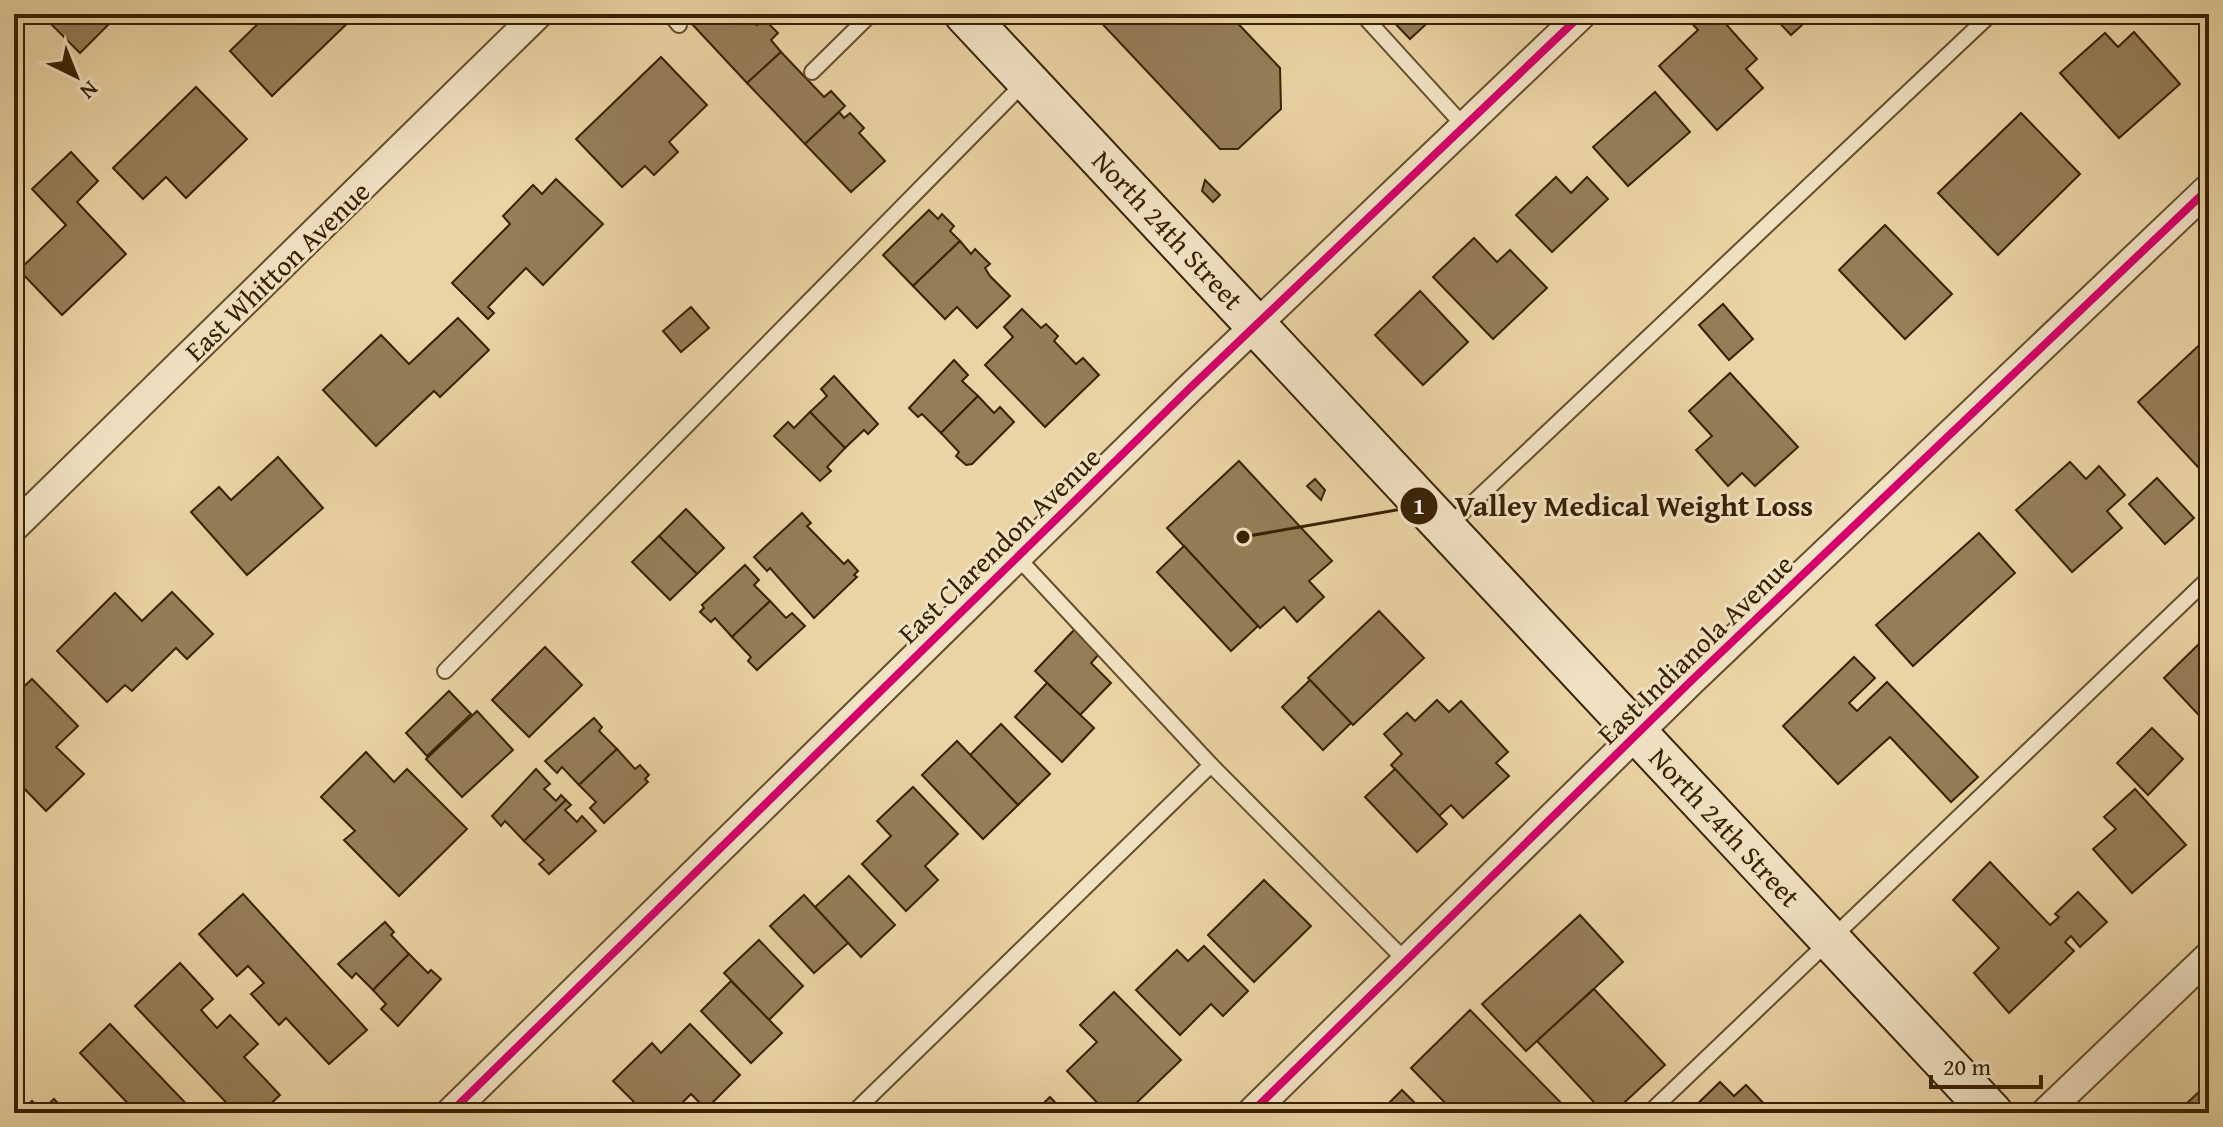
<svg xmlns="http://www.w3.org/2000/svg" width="2223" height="1127" font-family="'Gentium Book Plus',serif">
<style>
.building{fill:#957e57;stroke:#382103;stroke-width:2}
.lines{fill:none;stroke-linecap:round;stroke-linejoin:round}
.lane-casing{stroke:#644e2b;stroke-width:18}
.street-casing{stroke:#644e2b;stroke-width:32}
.secondary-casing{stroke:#382103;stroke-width:44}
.lane{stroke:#f1e2c4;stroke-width:14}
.street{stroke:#f1e2c4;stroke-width:28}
.secondary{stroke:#f1e2c4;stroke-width:40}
.cycleway-casing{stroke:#f1e2c4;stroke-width:13}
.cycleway{stroke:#d6006c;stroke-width:8}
.labels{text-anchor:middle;stroke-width:6;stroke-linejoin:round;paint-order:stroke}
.street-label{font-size:28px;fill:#382103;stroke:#f1e2c4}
.leader{fill:none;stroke:#382103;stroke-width:3}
.callout-dot{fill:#382103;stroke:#f1e2c4;stroke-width:3}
.mark-label{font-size:24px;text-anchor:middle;font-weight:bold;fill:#fff}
.callout-label{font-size:30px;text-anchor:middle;font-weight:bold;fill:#382103;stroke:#f1e2c4;stroke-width:6;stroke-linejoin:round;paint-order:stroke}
</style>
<rect width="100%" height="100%" fill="#ead3a4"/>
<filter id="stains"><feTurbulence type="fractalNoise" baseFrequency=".0025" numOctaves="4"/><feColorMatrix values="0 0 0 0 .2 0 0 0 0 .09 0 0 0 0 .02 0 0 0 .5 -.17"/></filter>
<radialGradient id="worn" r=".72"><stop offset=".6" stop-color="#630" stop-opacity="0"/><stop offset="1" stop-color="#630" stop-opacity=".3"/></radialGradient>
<g class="building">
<path d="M51 14H119L80 53 46 19Z"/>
<path d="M268 14H357L272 96 230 51Z"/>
<path d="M703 14H747L757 25 764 19 778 33 771 40 781 52 747 83 692 24Z"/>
<path d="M1093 14H1229L1280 68 1281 109 1238 149H1220Z"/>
<path d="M1386 14H1437L1410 39Z"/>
<path d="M1683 14H1717L1757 59 1746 69 1763 88 1717 130 1659 66 1698 30Z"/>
<path d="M1771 14H1814L1791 35Z"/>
<path d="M2134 32 2180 84 2119 138 2060 73 2105 33 2118 47Z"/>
<path d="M781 52 824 97 831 91 845 106 805 144 747 83Z"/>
<path d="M661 57 707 105 669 142 678 152 654 175 645 166 622 187 576 139Z"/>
<path d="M196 87 247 139 186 198 166 177 143 199 113 168Z"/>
<path d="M1655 92 1690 132 1628 186 1593 147Z"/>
<path d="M839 112 844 118 850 113 864 128 859 133 885 161 851 192 805 144Z"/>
<path d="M2021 113 2080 174 1998 255 1938 193Z"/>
<path d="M71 152 98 181 77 202 126 254 62 315 19 270 66 225 32 189Z"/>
<path d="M1556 177 1571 193 1587 177 1608 199 1552 252 1516 215Z"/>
<path d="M556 179 603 224 543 285 526 268 488 307 494 313 488 319 452 283 510 224 503 216 533 185 542 194Z"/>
<path d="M1205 180 1220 195 1213 202 1202 191Z"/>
<path d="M929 210 938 219 942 214 954 226 950 231 960 241 913 286 883 255Z"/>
<path d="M1885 225 1952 294 1905 339 1839 270Z"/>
<path d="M1474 238 1497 262 1510 250 1547 288 1493 339 1433 277Z"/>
<path d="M960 241 971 254 975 249 990 264 985 268 990 276 1010 296 977 328 957 307 945 319 913 286Z"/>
<path d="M1420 291 1468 342 1423 385 1375 335Z"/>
<path d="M1723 304 1753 339 1729 360 1699 325Z"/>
<path d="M691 307 709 328 681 352 663 331Z"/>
<path d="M1022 309 1041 328 1046 324 1058 336 1054 341 1076 364 1083 358 1099 375 1045 427 985 365 1013 337 1004 327Z"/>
<path d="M458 318 489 350 440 397 434 391 376 446 323 390 381 335 409 364Z"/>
<path d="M2209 336 2207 428 2209 479 2138 402Z"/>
<path d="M954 360 968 375 962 381 978 396 941 433 922 414 918 417 909 408Z"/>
<path d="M1730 373 1798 447 1755 486 1742 473 1728 486 1696 450 1712 436 1689 411Z"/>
<path d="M834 376 878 424 868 434 864 430 845 448 810 412 827 396 821 389Z"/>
<path d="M978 396 994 413 1000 407 1014 422 972 464 966 465 956 456 959 452 941 433Z"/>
<path d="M810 412 845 448 827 467 831 471 820 481 774 436 788 422 794 428Z"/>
<path d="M278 457 323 508 247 575 191 512 219 487 231 500Z"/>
<path d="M1239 461 1332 561 1309 581 1324 597 1297 622 1284 607 1260 628 1167 528Z"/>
<path d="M2070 462 2086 479 2099 466 2125 495 2107 511 2122 528 2072 572 2016 510Z"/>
<path d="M2157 478 2194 518 2165 544 2129 504Z"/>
<path d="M1315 479 1325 490 1321 500 1307 486Z"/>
<path d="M686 509 724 548 697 574 659 536Z"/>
<path d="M802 513 811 523 807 526 844 564 848 560 858 571 854 575 857 577 814 618 770 568 767 571 754 557Z"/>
<path d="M1979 533 2015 573 1913 666 1876 625Z"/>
<path d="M659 536 697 574 670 600 632 562Z"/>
<path d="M1184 546 1258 626 1231 651 1157 572Z"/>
<path d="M745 565 759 580 754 585 770 601 732 637 715 618 711 622 700 612 704 608 702 605Z"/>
<path d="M172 592 213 634 187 659 176 648 132 691 125 685 107 702 57 651 115 593 142 621Z"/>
<path d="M770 601 786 618 792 613 805 626 757 670 748 661 751 657 732 637Z"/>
<path d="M1379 611 1424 658 1353 725 1308 678Z"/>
<path d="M1075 629 1100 653 1091 663 1111 683 1080 715 1035 671Z"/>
<path d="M2202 641 2209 649V726L2164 678Z"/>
<path d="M545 647 582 685 529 737 492 700Z"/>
<path d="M1854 657 1875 678 1849 703 1857 711 1887 682 1978 777 1951 802 1890 737 1838 784 1783 726Z"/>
<path d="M32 679 78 726 56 747 84 774 46 811 14 778V696Z"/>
<path d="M1310 680 1351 723 1323 750 1282 707Z"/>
<path d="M1047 683 1094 728 1062 762 1015 717Z"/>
<path d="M449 691 471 714 427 756 406 733Z"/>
<path d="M1437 700 1449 712 1461 701 1508 752 1496 763 1509 776 1463 818 1451 805 1439 816 1391 765 1402 754 1384 734 1407 713 1415 721Z"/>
<path d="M477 711 513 750 462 797 426 759Z"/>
<path d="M594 718 602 727 599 731 617 749 579 785 562 767 557 773 545 761Z"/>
<path d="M1001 724 1050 774 1018 805 970 755Z"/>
<path d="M2152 728 2183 759 2148 795 2117 763Z"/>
<path d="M957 741 1018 805 983 839 922 775Z"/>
<path d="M617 749 635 769 640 765 649 775 645 779 648 782 604 823 590 808 596 802 579 785Z"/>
<path d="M366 752 394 782 407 769 467 829 399 896 344 840 355 831 321 797Z"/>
<path d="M536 769 550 784 544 789 556 801 561 795 566 800 524 841 505 821 501 826 492 816Z"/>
<path d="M1395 769 1447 824 1417 852 1365 797Z"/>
<path d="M913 787 958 834 925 866 938 880 906 911 862 864 891 836 877 821Z"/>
<path d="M2135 789 2186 845 2132 893 2093 849 2116 829 2104 817Z"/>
<path d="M566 800 571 805 565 810 577 822 582 816 596 831 549 874 539 864 544 860 524 841Z"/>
<path d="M1990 862 2050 925 2059 917 2055 914 2078 892 2107 922 2080 947 2071 936 2065 942 2074 951 2009 1013 1974 973 1999 948 1953 900Z"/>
<path d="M849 876 895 925 861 957 815 907Z"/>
<path d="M1264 880 1311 926 1254 982 1208 935Z"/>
<path d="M243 894 367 1030 329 1064 286 1018 279 1025 251 994 264 983 248 966 237 976 199 934Z"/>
<path d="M804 895 848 943 814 973 770 926Z"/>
<path d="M1580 915 1623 962 1526 1051 1482 1004Z"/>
<path d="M385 922 394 932 391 935 409 954 373 990 356 973 352 978 338 964Z"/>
<path d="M759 940 803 986 769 1020 724 973Z"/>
<path d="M1204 946 1248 991 1223 1016 1211 1004 1180 1035 1136 990 1177 950 1188 961Z"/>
<path d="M409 954 428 973 431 970 441 979 398 1026 381 1009 386 1004 373 990Z"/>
<path d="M180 963 213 999 201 1010 217 1028 230 1015 258 1044 244 1057 280 1095 261 1113H236L135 1006Z"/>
<path d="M731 981 782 1033 751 1063 701 1011Z"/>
<path d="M1594 989 1665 1065 1613 1113H1604L1537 1041Z"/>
<path d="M1114 992 1181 1060 1126 1113H1107L1067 1071 1097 1042 1080 1025Z"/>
<path d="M1470 1010 1571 1113H1463L1456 1106 1452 1110 1411 1068Z"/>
<path d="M110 1024 195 1113H137L80 1053Z"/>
<path d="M690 1024 740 1075 706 1109 691 1094 672 1113H645L613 1081 652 1043 661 1053Z"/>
<path d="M1720 1082 1734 1096 1746 1085 1773 1113H1688Z"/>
<path d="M1402 1090 1425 1113H1379Z"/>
<path d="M2199 1092 2209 1103V1113H2176Z"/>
<path d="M1050 1097 1065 1113H1033Z"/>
<path d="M54 1099 67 1113H19L32 1101 41 1111Z"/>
</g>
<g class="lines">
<g class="lane-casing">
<g id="lane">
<path d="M670 14 679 25"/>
<path d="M1362 14 1464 126"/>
<path d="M812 72 871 14"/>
<path d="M1447 527 1991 14"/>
<path d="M1018 558 1211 765 1406 961"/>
<path d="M445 671 1024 83"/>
<path d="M853 1113 1211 765"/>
<path d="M1649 1113 2209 578"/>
</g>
</g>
<g class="street-casing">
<g id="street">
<path d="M14 527 538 14"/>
<path d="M450 1113 1190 388 1582 14"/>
<path d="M1251 1113 1691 681 2209 188"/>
<path d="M2045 1113 2209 956"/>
</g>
</g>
<g class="secondary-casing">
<path id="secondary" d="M965 14 1992 1113"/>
</g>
<use href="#lane" class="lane"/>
<use href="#street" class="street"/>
<use href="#secondary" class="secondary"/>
<g class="cycleway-casing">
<g id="cycleway">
<path d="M450 1113 1190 388 1582 14"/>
<path d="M1251 1113 1691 681 2209 188"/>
</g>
</g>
<use href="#cycleway" class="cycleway"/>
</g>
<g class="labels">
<g class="street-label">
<text transform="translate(1168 230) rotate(47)" y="10">North 24th Street</text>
<text transform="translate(277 271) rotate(-44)" y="10">East Whitton Avenue</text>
<text transform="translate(999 545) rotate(-44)" y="10">East Clarendon Avenue</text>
<text transform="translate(1695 649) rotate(-44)" y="10">East Indianola Avenue</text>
<text transform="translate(1725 827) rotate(47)" y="10">North 24th Street</text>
</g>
</g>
<path class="leader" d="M1243 537L1419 506"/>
<g class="callout-dot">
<circle cx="1243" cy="537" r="8"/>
<circle cx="1419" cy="506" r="20"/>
</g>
<g class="mark-label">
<text x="1419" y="514">1</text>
</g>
<g class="callout-label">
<text x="1634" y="516">Valley Medical Weight Loss</text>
</g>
<rect width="2223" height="1127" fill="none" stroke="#ead3a4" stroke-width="48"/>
<rect x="16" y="16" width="2191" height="1095" fill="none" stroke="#382103" stroke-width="4"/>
<rect x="24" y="24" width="2175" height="1079" fill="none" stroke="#382103" stroke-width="2"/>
<g transform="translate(76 76) rotate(137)" stroke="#f1e2c4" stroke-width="6" paint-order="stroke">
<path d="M0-6L14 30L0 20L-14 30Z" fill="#382103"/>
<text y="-12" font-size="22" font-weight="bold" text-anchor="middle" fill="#382103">N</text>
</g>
<path d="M1931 1075v12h110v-12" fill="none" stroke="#382103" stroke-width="4"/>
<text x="1943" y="1075" font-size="24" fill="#382103" stroke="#f1e2c4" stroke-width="6" paint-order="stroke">20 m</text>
<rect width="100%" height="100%" filter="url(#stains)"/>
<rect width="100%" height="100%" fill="url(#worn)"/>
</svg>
